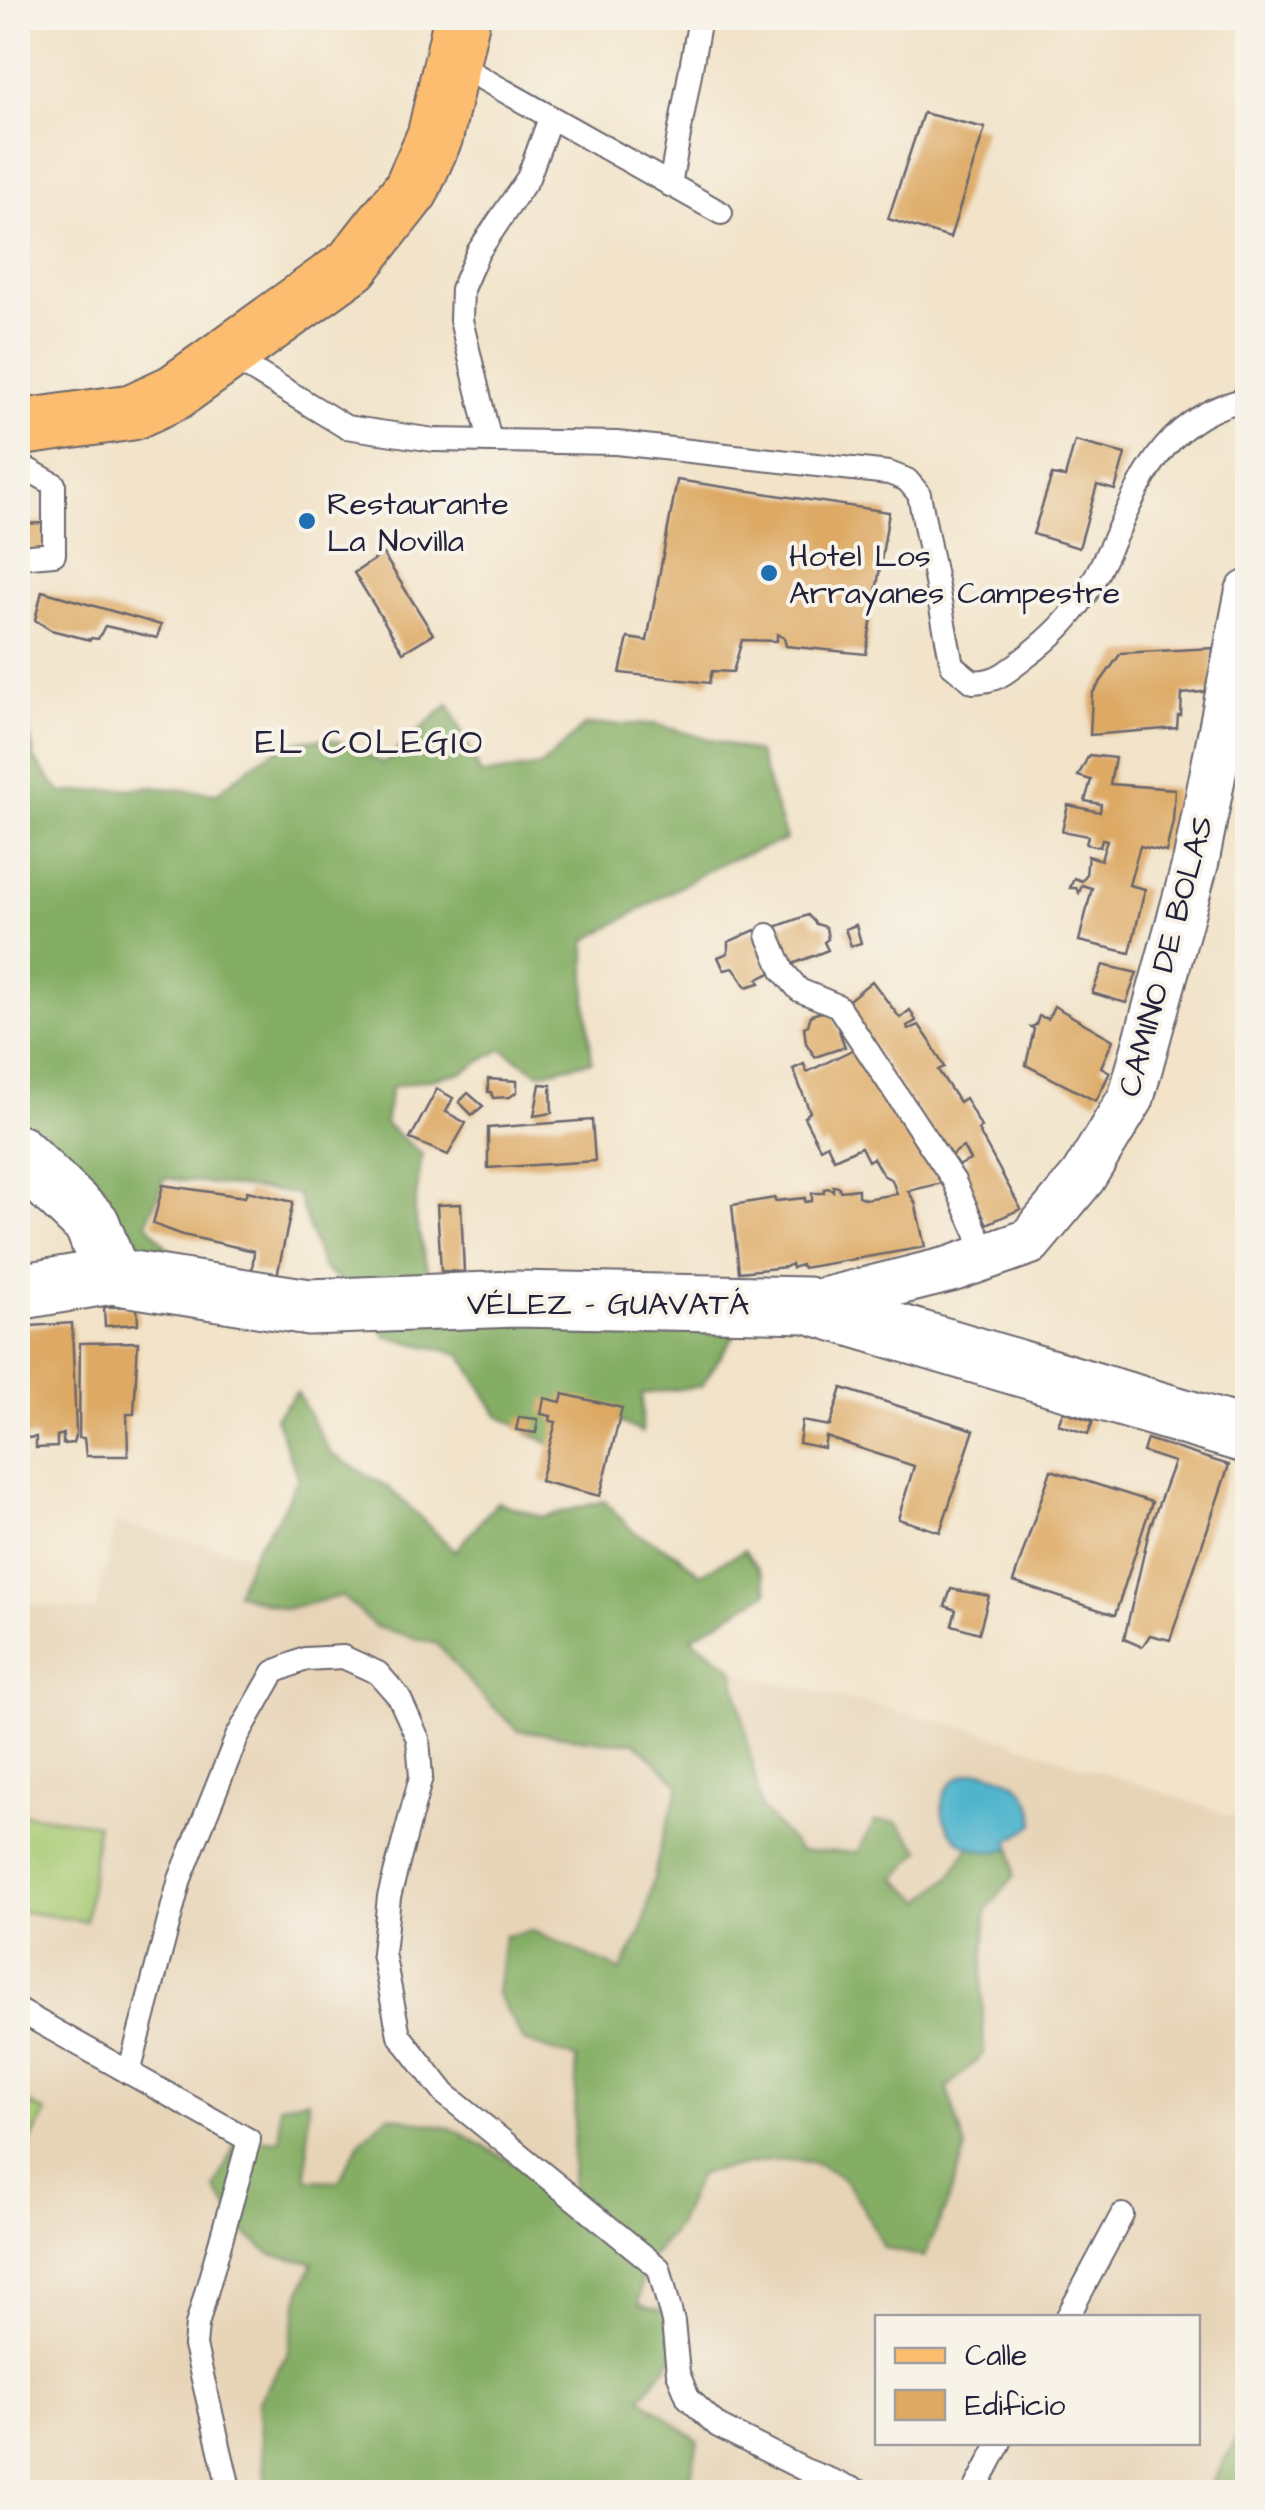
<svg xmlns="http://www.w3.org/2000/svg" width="1265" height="2510" font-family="'Architects Daughter',sans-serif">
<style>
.built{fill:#e7d4b7;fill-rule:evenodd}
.green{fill:#a7ca73;stroke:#647657;stroke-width:2.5}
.forest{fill:#85ae65;stroke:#546850;stroke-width:2.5}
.water{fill:#4fb5cd;stroke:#386c84;stroke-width:2.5}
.building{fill:#dda963}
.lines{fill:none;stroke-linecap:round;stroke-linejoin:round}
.service-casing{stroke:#6b666d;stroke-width:26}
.minor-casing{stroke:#6b666d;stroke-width:49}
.tertiary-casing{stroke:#6b666d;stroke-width:59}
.primary-casing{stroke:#6b666d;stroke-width:59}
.service{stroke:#fff;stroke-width:22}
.minor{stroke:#fff;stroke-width:45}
.tertiary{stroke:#fff;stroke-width:55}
.primary{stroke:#fcbd6f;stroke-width:55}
.poi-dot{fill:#1f6fb2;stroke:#f7f3e8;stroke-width:4}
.labels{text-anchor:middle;stroke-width:8;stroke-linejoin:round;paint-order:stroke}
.poi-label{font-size:32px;fill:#22223b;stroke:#f7f3e8;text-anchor:start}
.street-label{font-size:32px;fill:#22223b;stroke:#f7f3e8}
.neighbourhood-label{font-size:35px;letter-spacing:2.5px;fill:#22223b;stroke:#f7f3e8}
</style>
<rect width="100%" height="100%" fill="#f7f3e8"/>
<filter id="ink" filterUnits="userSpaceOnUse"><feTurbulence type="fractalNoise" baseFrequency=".01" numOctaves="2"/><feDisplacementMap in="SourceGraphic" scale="20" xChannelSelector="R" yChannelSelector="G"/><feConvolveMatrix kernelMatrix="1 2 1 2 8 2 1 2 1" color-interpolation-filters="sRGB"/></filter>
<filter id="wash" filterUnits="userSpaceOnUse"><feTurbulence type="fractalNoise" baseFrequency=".0048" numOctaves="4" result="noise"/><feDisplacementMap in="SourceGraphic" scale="40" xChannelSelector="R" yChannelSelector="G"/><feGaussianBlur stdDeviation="2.25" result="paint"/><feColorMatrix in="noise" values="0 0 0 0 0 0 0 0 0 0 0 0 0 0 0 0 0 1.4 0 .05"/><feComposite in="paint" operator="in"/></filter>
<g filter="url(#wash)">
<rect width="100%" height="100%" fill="#f2e3c9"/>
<path class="built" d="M116 1523 980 1731 1247 1821V2492H18V1603L95 1612ZM878 2318H1198V2442H878Z"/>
<g class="green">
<path d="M18 1813 97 1824 86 1921 18 1911Z"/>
<path d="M18 2097 46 2113 18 2164Z"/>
</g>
<g class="forest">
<path d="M18 687 35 760 61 793 153 787 217 793C248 768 279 738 323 739 341 739 366 755 383 763L449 704 481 775 541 766 585 725 655 724 758 753 786 840 719 864 586 941V1002L592 1061 539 1073 502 1049 463 1072 391 1087 385 1124 422 1154 414 1213 431 1285 708 1310 735 1335 701 1386 642 1394V1433L610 1417 553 1446 498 1415 461 1354 387 1337 345 1286 322 1267 297 1194 164 1178 147 1223 183 1267 159 1266 117 1218 18 1128Z"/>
<path d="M297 1392 330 1453 388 1487 455 1551 497 1502 543 1517 604 1501 633 1531 677 1554 700 1574 744 1550 762 1574 768 1592 691 1638 733 1668 761 1808 800 1851 858 1852 875 1821 897 1822 921 1850 896 1879 923 1901 952 1875 972 1841 1011 1846 1014 1876 987 1909 982 1984 984 2053 947 2088 966 2149 946 2207 924 2257 884 2248C873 2228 863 2203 849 2186 812 2142 746 2166 699 2174L676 2227 643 2268 639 2304 671 2313 673 2357 641 2398 698 2441 688 2492H271L264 2473 258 2402 287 2355 300 2293 313 2263 270 2254 244 2232 215 2189 237 2140H280L279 2105 308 2099 307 2180 339 2181 361 2140 389 2115 453 2129 571 2196 577 2059 524 2041 497 1994 504 1936 533 1931 621 1971 643 1928 661 1844 680 1785 635 1742 604 1741 517 1730 477 1691 437 1644 376 1627 342 1596 284 1609 236 1593 256 1547 280 1514 298 1478 275 1417Z"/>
<path d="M1247 2419V2492H1207Z"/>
</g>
<path class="water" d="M984 1771C1016 1779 1032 1789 1035 1823L1010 1841V1848C943 1870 911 1775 984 1771Z"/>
<g id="blocks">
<g class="building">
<path d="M923 113 985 128 950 238 888 219Z"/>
<path d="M1075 441 1125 454 1115 490 1097 485 1079 548 1033 534 1052 475 1065 477Z"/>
<path d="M677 480 889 512 866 654 786 646 784 638 777 634V641L742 640 733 672 712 671 709 683 620 673 628 638 647 641Z"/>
<path d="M47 523 48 563 18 564V524Z"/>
<path d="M383 554 433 634 403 652 354 573Z"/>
<path d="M42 591 161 625 157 638 105 626 98 639 91 638 90 640 51 630 35 620Z"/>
<path d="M18 604 27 608 18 635Z"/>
<path d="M1213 648 1212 691 1182 694 1181 716H1178L1177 728 1090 735 1092 694 1121 653Z"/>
<path d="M1089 755 1115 758 1110 784 1175 789 1173 821 1166 852 1140 846 1129 885 1145 889 1130 953 1079 941 1092 888 1082 885 1079 893 1076 888H1070L1074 878 1082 881 1086 875 1088 856 1101 860 1107 840 1102 839 1100 847 1086 844 1088 836 1062 831 1068 805 1100 812 1101 804 1085 801 1091 780 1078 776Z"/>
<path d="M808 915 816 924 826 927 828 939 824 942 828 950 785 967 775 927Z"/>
<path d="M856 925 861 943 851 946 845 929Z"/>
<path d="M755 930 777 970 758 979 760 983 746 987 734 968 724 970 718 957 728 953V942Z"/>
<path d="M1103 965 1137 973 1126 1003 1092 993Z"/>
<path d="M872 981 900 1018 910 1010 916 1021 907 1026 908 1030 919 1025 930 1041 944 1067 938 1070 959 1102 965 1098 981 1127 978 1130 1021 1209 987 1224 958 1166 970 1160 963 1147 948 1157 844 1004Z"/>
<path d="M1054 1006 1113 1040 1101 1067 1110 1072 1096 1101 1026 1065 1034 1029 1031 1027 1036 1025 1039 1016 1048 1019Z"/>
<path d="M829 1010 833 1014 845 1047 815 1057 806 1043 804 1027 808 1025 811 1015Z"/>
<path d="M858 1047 942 1183 908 1191 915 1202 925 1247 803 1268 801 1265 792 1268 791 1264 786 1267 739 1272 732 1205 775 1198V1201L805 1198V1202L812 1201V1193H824V1189L828 1188 833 1191V1186L839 1187 840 1191 858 1189V1196L865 1199 897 1194 892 1180 883 1175 873 1158 868 1161 861 1147 834 1159 827 1144 820 1148 804 1117 810 1112 793 1069 804 1064 807 1072Z"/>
<path d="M488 1079 517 1081V1092L510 1097 493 1098 491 1092H488Z"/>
<path d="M540 1084 551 1085 552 1113 534 1116Z"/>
<path d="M437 1089 453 1098 446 1112 466 1123 448 1155 410 1139Z"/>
<path d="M468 1093 483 1106 472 1115 459 1102Z"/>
<path d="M592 1120 595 1161 488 1168V1128Z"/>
<path d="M163 1185 245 1197 247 1191 293 1202 277 1276 252 1271 254 1251 183 1235 153 1224Z"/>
<path d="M461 1204 464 1272 441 1271 437 1205Z"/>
<path d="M137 1306 138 1324 105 1326 104 1307Z"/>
<path d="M72 1323 76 1433 73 1443 63 1444V1434L57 1436V1447L36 1448V1437L18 1439V1327Z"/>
<path d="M138 1342 134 1414H127L128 1456H86L84 1438H79L80 1343Z"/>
<path d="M842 1388 974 1430 940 1532 898 1519 914 1466 826 1437 824 1448 799 1443 802 1421 830 1426Z"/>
<path d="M563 1394 622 1408 600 1496 540 1481 556 1422 550 1421 551 1416 541 1414 544 1398 561 1402Z"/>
<path d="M1063 1411 1093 1421 1088 1434 1058 1424Z"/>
<path d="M519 1417 538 1419 536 1433 516 1430Z"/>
<path d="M1147 1439 1229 1465 1170 1640 1150 1635 1142 1647 1124 1639 1150 1527 1174 1462 1143 1452Z"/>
<path d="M1051 1470 1152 1502 1115 1615 1013 1582Z"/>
<path d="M951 1589 989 1596 979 1633 952 1625 956 1610 945 1606Z"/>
</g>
</g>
</g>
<g filter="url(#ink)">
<use href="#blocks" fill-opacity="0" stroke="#6b666d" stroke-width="2.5"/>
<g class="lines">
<g class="service-casing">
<g id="service">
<path d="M453 62 721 213"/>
<path d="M670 185 700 18"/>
<path d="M228 355 346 427 434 440 617 443 889 473 907 480 919 494 952 665 973 682C999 681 1005 673 1026 657 1047 641 1070 619 1084 597 1132 520 1143 419 1248 399"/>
<path d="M490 441 461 320 462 289 478 252 528 178 550 118"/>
<path d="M18 464 54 484V554L18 557"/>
<path d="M768 935 783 971 799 990 838 1006 954 1181 987 1256"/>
<path d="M18 2010 249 2140 197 2325 195 2346 230 2492"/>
<path d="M129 2073 180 1879 237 1737 274 1672 305 1659 343 1657 378 1673 399 1697 418 1739 421 1777 389 1897 383 1953 399 2035 445 2094 659 2268 673 2322 678 2373 688 2398 718 2426 805 2470 861 2492"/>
<path d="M1067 2318 1122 2215"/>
<path d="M974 2492 1000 2442"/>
</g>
</g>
<g class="minor-casing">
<path id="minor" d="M807 1305 951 1269 1029 1242 1083 1177 1131 1098 1196 861 1248 593"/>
</g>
<g class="tertiary-casing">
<g id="tertiary">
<path d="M18 1153 92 1224 112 1276"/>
<path d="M18 1292 112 1276 309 1307 515 1299 807 1305 1248 1436"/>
</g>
</g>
<g class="primary-casing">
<path id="primary" d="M18 428 132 412 175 392 352 265 411 190 435 136 462 18"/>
</g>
<use href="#service" class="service"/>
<use href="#minor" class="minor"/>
<use href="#tertiary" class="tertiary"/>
<use href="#primary" class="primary"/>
</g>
</g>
<g class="poi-dot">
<circle cx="307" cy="521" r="10"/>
<circle cx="769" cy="573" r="10"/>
</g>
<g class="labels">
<g class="poi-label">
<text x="327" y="514">Restaurante<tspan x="327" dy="37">La Novilla</tspan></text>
<text x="789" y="566">Hotel Los<tspan x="789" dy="37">Arrayanes Campestre</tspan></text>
</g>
<g class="street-label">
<text transform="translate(1165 956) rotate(-75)" y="11">CAMINO DE BOLAS</text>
<text x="608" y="1314">VÉLEZ - GUAVATÁ</text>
</g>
<g class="neighbourhood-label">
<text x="370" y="753">EL COLEGIO</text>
</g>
</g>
<rect width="1265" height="2510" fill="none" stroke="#f7f3e8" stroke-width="60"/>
<rect x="875" y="2315" width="325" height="130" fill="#f7f3e8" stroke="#a29fa3" stroke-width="2.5"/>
<rect x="895" y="2348" width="50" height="15" fill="#fcbd6f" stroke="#a29fa3" stroke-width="2.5"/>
<text x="965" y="2365" font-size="30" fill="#22223b">Calle</text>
<rect x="895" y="2390" width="50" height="30" fill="#dda963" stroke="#a29fa3" stroke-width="2.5"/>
<text x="965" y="2415" font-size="30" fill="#22223b">Edificio</text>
</svg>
